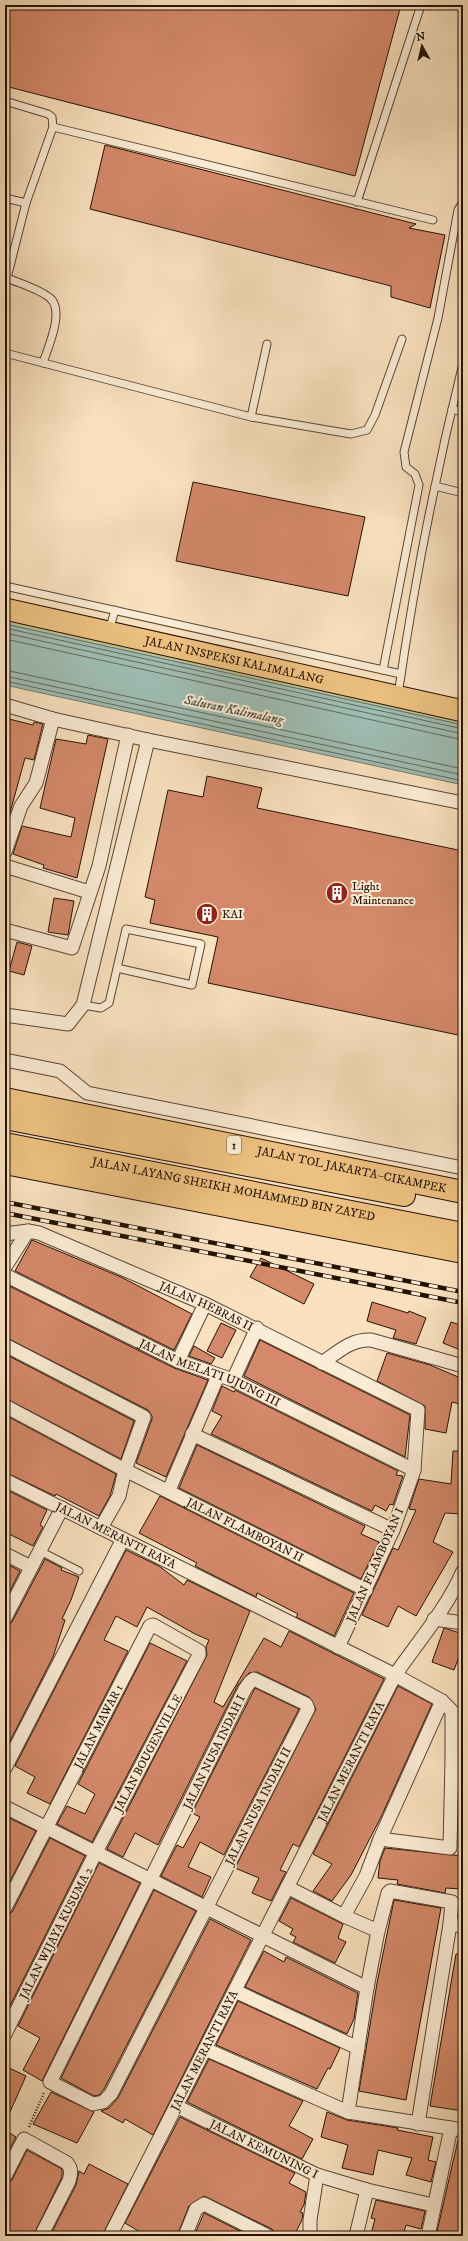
<svg xmlns="http://www.w3.org/2000/svg" width="468" height="2241" font-family="'IM FELL DW Pica',serif">
<style>
.green{fill:#bac395;stroke:#706a4c}
.water{fill:#9ebdb3;stroke:#6e786d}
.lines{fill:none;stroke-linecap:round;stroke-linejoin:round}
.shore{stroke:#62675c;stroke-width:1}
.building{fill:#d4896a;stroke:#251104}
.service-casing{stroke:#5a4533;stroke-width:9}
.minor-casing{stroke:#5a4533;stroke-width:15}
.primary-casing{stroke:#251104;stroke-width:23}
.motorway-casing{stroke:#251104;stroke-width:24}
.path{stroke:#251104;stroke-width:2.5;stroke-dasharray:1 2;stroke-linecap:butt}
.service{stroke:#fbecd5;stroke-width:7}
.minor{stroke:#fbecd5;stroke-width:13}
.primary{stroke:#ecc080;stroke-width:21}
.motorway{stroke:#ecc080;stroke-width:22}
.rail-casing{stroke:#251104;stroke-width:4.5}
.rail{stroke:#fbecd5;stroke-width:3;stroke-dasharray:9;stroke-linecap:butt}
.labels{text-anchor:middle;stroke-width:4;stroke-linejoin:round;paint-order:stroke}
.shield{fill:#fbecd5;stroke:#655343;stroke-width:1}
.shield-label{font-size:11px;font-weight:bold;fill:#251104}
.street-label{font-size:12px;fill:#251104;stroke:#fbecd5}
.poi-label{font-size:12px;fill:#251104;stroke:#fbecd5;text-anchor:start}
.water-label{font-size:13px;font-style:italic;fill:#4f4d41;stroke:#fbecd5}
</style>
<rect width="100%" height="100%" fill="#f9e1bf"/>
<filter id="stains"><feTurbulence type="fractalNoise" baseFrequency=".005" numOctaves="4"/><feColorMatrix values="0 0 0 0 .2 0 0 0 0 .09 0 0 0 0 .02 0 0 0 .5 -.17"/></filter>
<radialGradient id="worn" r=".72"><stop offset=".6" stop-color="#630" stop-opacity="0"/><stop offset="1" stop-color="#630" stop-opacity=".3"/></radialGradient>
<path class="green" d="M5 608 463 711V725L5 624Z"/>
<path class="water" d="M5 624 463 725V785L5 685Z"/>
<g class="lines">
<g class="shore">
<path d="M5 628 463 729"/>
<path d="M5 633 463 734"/>
<path d="M5 639 463 740"/>
<path d="M5 670 463 769"/>
<path d="M5 676 463 775"/>
<path d="M5 681 463 781"/>
</g>
</g>
<g class="building">
<path d="M5 5H401L355 176 5 86Z"/>
<path d="M105 145 416 224 409 228 445 235 430 308 391 297V286L90 209Z"/>
<path d="M193 482 365 517 348 596 176 561Z"/>
<path d="M5 718 33 725 34 722 43 724 34 760 25 758 8 820H5Z"/>
<path d="M88 735 108 739 77 878 43 868 44 865 13 854 22 826 71 837 75 818 40 808 56 739 86 744Z"/>
<path d="M207 776 262 788 257 808 463 851V1036L208 983 218 937 150 923 155 900 145 897 168 790 203 797Z"/>
<path d="M54 898 74 901 68 935 48 932Z"/>
<path d="M17 942 32 946 24 975 9 971Z"/>
<path d="M32 1240 121 1277 192 1314 174 1350 15 1271Z"/>
<path d="M261 1258 314 1284 304 1304 250 1277Z"/>
<path d="M5 1284 174 1368 208 1380 166 1477 136 1463 152 1419V1416L148 1410 5 1337Z"/>
<path d="M372 1302 408 1313 409 1311 426 1318 416 1344 393 1338 396 1330 367 1321Z"/>
<path d="M451 1322 463 1326V1351L443 1343Z"/>
<path d="M221 1323 236 1330 222 1358 207 1351Z"/>
<path d="M260 1340 410 1415 405 1457 244 1376Z"/>
<path d="M194 1346 215 1358 211 1364 189 1356Z"/>
<path d="M387 1353 430 1365 463 1379V1405L452 1402 446 1433 425 1429V1406L377 1381Z"/>
<path d="M5 1354 134 1421 121 1459 5 1398Z"/>
<path d="M222 1386 234 1392 235 1390 398 1471 396 1475 403 1476 393 1505 390 1504 386 1511 375 1505 372 1511 211 1434 222 1416 212 1411Z"/>
<path d="M5 1415 116 1474 110 1496 99 1516 56 1494 55 1496 5 1472Z"/>
<path d="M197 1445 365 1526 361 1534 379 1542 361 1579 179 1488Z"/>
<path d="M453 1451H463V1514L445 1513 433 1542 453 1552 416 1616 398 1606 388 1627 362 1615 393 1548 398 1550 416 1510 409 1509 419 1479 451 1484Z"/>
<path d="M5 1489 47 1510 40 1525 43 1527 33 1546 5 1532Z"/>
<path d="M160 1496 354 1593 334 1636 296 1617 298 1614 257 1593 256 1597 195 1566 197 1563 139 1533Z"/>
<path d="M126 1550 159 1566 184 1585 187 1580 250 1611 214 1702 223 1707 264 1638 281 1647 289 1631 384 1679 299 1847 293 1844 280 1870 286 1872 271 1901 252 1893 259 1878 235 1868 316 1709 309 1697 257 1672 249 1673 238 1685 158 1845 135 1833 123 1857 107 1849 207 1655 206 1647 209 1640 195 1634 147 1607 137 1627 116 1616 104 1640 128 1651 50 1804 27 1793 35 1777 15 1766Z"/>
<path d="M45 1559 62 1568 61 1570 79 1577 71 1600 62 1619 65 1620 53 1657 5 1751V1626L12 1622Z"/>
<path d="M5 1563 20 1571 5 1601Z"/>
<path d="M444 1628 463 1634V1646L454 1670 432 1662Z"/>
<path d="M150 1643 187 1661 92 1842 57 1824 67 1806 85 1814 95 1794 78 1784Z"/>
<path d="M398 1686 432 1704 382 1815 351 1875 332 1901 313 1891 332 1864 313 1854Z"/>
<path d="M255 1688 299 1709 224 1855 200 1842 188 1867 211 1877 202 1897 161 1876 177 1845 183 1848 200 1817 192 1813Z"/>
<path d="M5 1816 36 1831 5 1891Z"/>
<path d="M50 1838 85 1856 5 2016V1916L12 1912Z"/>
<path d="M385 1848 463 1856V1889L446 1888 445 1893 397 1884 398 1880 378 1878 380 1861Z"/>
<path d="M99 1863 140 1883 42 2081 23 2070 40 2038 18 2026Z"/>
<path d="M154 1890 196 1911 104 2089 99 2095 94 2096 61 2078Z"/>
<path d="M291 1898 343 1924 338 1938 346 1942 335 1963 293 1942 296 1937 290 1934 293 1929 279 1921Z"/>
<path d="M394 1900 441 1908 406 2100 359 2091 377 1983Z"/>
<path d="M210 1919 251 1940 153 2135 125 2119 123 2123 101 2111 109 2108 118 2098Z"/>
<path d="M264 1951 284 1962 286 1957 358 1993 354 2019 347 2034 245 1987Z"/>
<path d="M456 1954H463V2111L430 2106Z"/>
<path d="M238 2001 340 2048 330 2069 328 2068 317 2089 216 2045Z"/>
<path d="M209 2059 303 2101 289 2126 313 2139 302 2159 187 2102Z"/>
<path d="M5 2066 26 2076 5 2123Z"/>
<path d="M51 2092 94 2112 77 2143 33 2124Z"/>
<path d="M327 2112 347 2120 398 2128 397 2130 433 2137 428 2160 436 2162 431 2182 406 2175 412 2158 378 2150 373 2175 342 2168 348 2145 321 2137Z"/>
<path d="M180 2117 295 2173 289 2183 306 2192 304 2205 300 2212 303 2213 302 2220 294 2236H276L272 2229 204 2196 189 2206 177 2236H147L125 2223Z"/>
<path d="M5 2130 16 2137 5 2158Z"/>
<path d="M458 2140H463V2198L458 2222H463V2236H436Z"/>
<path d="M27 2150 62 2169V2177L33 2236H5V2184L12 2180Z"/>
<path d="M89 2164 128 2184 102 2236H50L76 2185 79 2171 84 2174Z"/>
<path d="M376 2200 425 2211 421 2229 406 2225 403 2236H378L371 2234 375 2219 371 2218Z"/>
<path d="M204 2213 250 2236H194Z"/>
</g>
<g class="lines">
<g class="service-casing">
<g id="service">
<path d="M5 101 48 114 52 117 53 127 26 203 5 286"/>
<path d="M53 127 433 220"/>
<path d="M5 198 26 203"/>
<path d="M357 202 421 5"/>
<path d="M7 278C21 284 39 289 50 298 65 311 48 347 43 363"/>
<path d="M5 353 251 417 351 434 367 430 375 415 402 339"/>
<path d="M452 409 463 412"/>
<path d="M251 417 267 344"/>
<path d="M435 486 463 493"/>
<path d="M5 586 401 674"/>
<path d="M109 631 115 610"/>
<path d="M383 670 419 485 415 474 406 467 404 452 438 318 458 210 463 202"/>
<path d="M398 695C414 584 436 472 463 363"/>
<path d="M83 1005 101 1008 109 1003 126 929 201 944 192 985 117 968"/>
<path d="M40 1551 79 1571"/>
</g>
</g>
<g class="minor-casing">
<g id="minor">
<path d="M5 705 53 719 148 740 463 803"/>
<path d="M5 852 21 806 36 783 53 719"/>
<path d="M5 866 89 892"/>
<path d="M5 930 72 948 99 866 128 735"/>
<path d="M5 1015 68 1024 83 1005 148 740"/>
<path d="M5 1060 60 1071 87 1093 463 1168"/>
<path id="s1" d="M5 1234 28 1231 39 1233 205 1304 418 1410 414 1470 393 1530 338 1647"/>
<path d="M5 1267 28 1231"/>
<path id="s2" d="M5 1275 178 1361 233 1380 414 1470"/>
<path d="M5 1345 144 1417 125 1470 119 1496 101 1528"/>
<path d="M178 1361 205 1304"/>
<path d="M322 1363C338 1352 351 1339 371 1340L463 1366"/>
<path d="M233 1380 257 1328"/>
<path id="s3" d="M5 1406 125 1470 366 1590"/>
<path d="M192 1434 393 1530"/>
<path id="s4" d="M5 1480 395 1675 442 1701 452 1711V1760L463 1758"/>
<path d="M169 1490 218 1376"/>
<path d="M5 1554 31 1567"/>
<path d="M5 1618 62 1508"/>
<path d="M434 1619 463 1623"/>
<path d="M254 1679 306 1704 308 1709 111 2094 103 2102 93 2104 50 2082 245 1689 250 1682Z"/>
<path d="M5 1768 123 1539"/>
<path d="M5 1807 367 1988"/>
<path d="M380 1839 450 1848 452 1760"/>
<path d="M287 1887 344 1916"/>
<path id="s5" d="M5 1908 150 1626 153 1625 199 1651V1655L96 1852 5 2034"/>
<path d="M450 1924 463 1926"/>
<path d="M378 1931 388 1893 390 1891 452 1902 450 1924 418 2124"/>
<path d="M235 1991 358 2048"/>
<path d="M205 2049 348 2112 463 2130"/>
<path id="s6" d="M176 2106 317 2175 367 2190 433 2205"/>
<path d="M348 2112 367 1988 378 1931 344 1916 366 1876 380 1839 442 1701"/>
<path d="M5 2176 24 2139 67 2163C72 2169 71 2174 69 2181L41 2236"/>
<path id="s7" d="M110 2236 395 1675C418 1642 447 1608 463 1571"/>
<path d="M185 2236 196 2209 204 2204 268 2236"/>
<path d="M310 2236V2220L317 2175"/>
<path d="M356 2236 367 2190"/>
<path d="M428 2236 451 2128"/>
</g>
</g>
<g class="primary-casing">
<g id="primary">
<path id="s8" d="M5 609 463 711"/>
</g>
</g>
<g class="motorway-casing">
<g id="motorway">
<path id="s9" d="M5 1099 463 1192"/>
<path d="M5 1118 404 1195"/>
<path id="s10" d="M5 1144 463 1234"/>
<path d="M5 1163 463 1252"/>
</g>
</g>
<path class="path" d="M29 2127 44 2093"/>
<use href="#service" class="service"/>
<use href="#minor" class="minor"/>
<use href="#primary" class="primary"/>
<use href="#motorway" class="motorway"/>
<g class="rail-casing">
<g id="rail">
<path d="M5 1202 463 1292"/>
<path d="M5 1213 463 1303"/>
</g>
</g>
<use href="#rail" class="rail"/>
</g>
<defs>
<g id="building-disc" transform="scale(1.15)"><circle r="9.5" fill="#8f2418" stroke="#fbecd5"/><path d="M-4-6H4V6H1V3H-1V6H-4ZM-2.5-4.3h1.7v1.8h-1.7ZM.8-4.3h1.7v1.8H.8ZM-2.5-1h1.7V.8h-1.7ZM.8-1h1.7V.8H.8Z" fill="#fff"/></g>
</defs>
<g fill-rule="evenodd">
<use href="#building-disc" x="337" y="893"/>
<use href="#building-disc" x="207" y="914"/>
</g>
<g class="labels">
<rect class="shield" x="227" y="1136" width="14" height="18" rx="3"/>
<g class="shield-label">
<text x="234" y="1149">1</text>
</g>
<g class="street-label">
<text dy="4" stroke="none"><textPath href="#s8" startOffset="235">JALAN INSPEKSI KALIMALANG</textPath></text>
<text dy="4" stroke="none"><textPath href="#s9" startOffset="354">JALAN TOL JAKARTA–CIKAMPEK</textPath></text>
<text dy="4" stroke="none"><textPath href="#s10" startOffset="233">JALAN LAYANG SHEIKH MOHAMMED BIN ZAYED</textPath></text>
<text dy="4" stroke="none"><textPath href="#s1" startOffset="217">JALAN HEBRAS II</textPath></text>
<text dy="4" stroke="none"><textPath href="#s2" startOffset="227">JALAN MELATI UJUNG III</textPath></text>
<text dy="4" stroke="none"><textPath href="#s3" startOffset="270">JALAN FLAMBOYAN II</textPath></text>
<text dy="4" stroke="none"><textPath href="#s4" startOffset="124">JALAN MERANTI RAYA</textPath></text>
<text transform="translate(375 1565) rotate(-66)" y="4">JALAN FLAMBOYAN I</text>
<text dy="4" stroke="none"><textPath href="#s5" startOffset="204">JALAN MAWAR 1</textPath></text>
<text transform="translate(214 1752) rotate(-64)" y="4">JALAN NUSA INDAH I</text>
<text transform="translate(148 1753) rotate(-62)" y="4">JALAN BOUGENVILLE</text>
<text dy="4" stroke="none"><textPath href="#s7" startOffset="532">JALAN MERANTI RAYA</textPath></text>
<text transform="translate(258 1806) rotate(-63)" y="4">JALAN NUSA INDAH II</text>
<text transform="translate(56 1933) rotate(-63)" y="4">JALAN WIJAYA KUSUMA 2</text>
<text dy="4" stroke="none"><textPath href="#s7" startOffset="208">JALAN MERANTI RAYA</textPath></text>
<text dy="4" stroke="none"><textPath href="#s6" startOffset="98">JALAN KEMUNING I</textPath></text>
</g>
<g class="poi-label">
<text x="352" y="890">Light<tspan x="352" dy="14">Maintenance</tspan></text>
<text x="222" y="918">KAI</text>
</g>
<g class="water-label">
<text transform="translate(234 709) rotate(12)" y="5">Saluran Kalimalang</text>
</g>
</g>
<rect width="468" height="2241" fill="none" stroke="#f9e1bf" stroke-width="20"/>
<rect x="6" y="6" width="456" height="2229" fill="none" stroke="#251104" stroke-width="2"/>
<rect x="10" y="10" width="448" height="2221" fill="none" stroke="#251104"/>
<g transform="translate(422 46) rotate(352)" stroke="#fbecd5" stroke-width="3" paint-order="stroke">
<path d="M0-3L7 15L0 10L-7 15Z" fill="#251104"/>
<text y="-6" font-size="11" font-weight="bold" text-anchor="middle" fill="#251104">N</text>
</g>
<rect width="100%" height="100%" filter="url(#stains)"/>
<rect width="100%" height="100%" fill="url(#worn)"/>
</svg>
